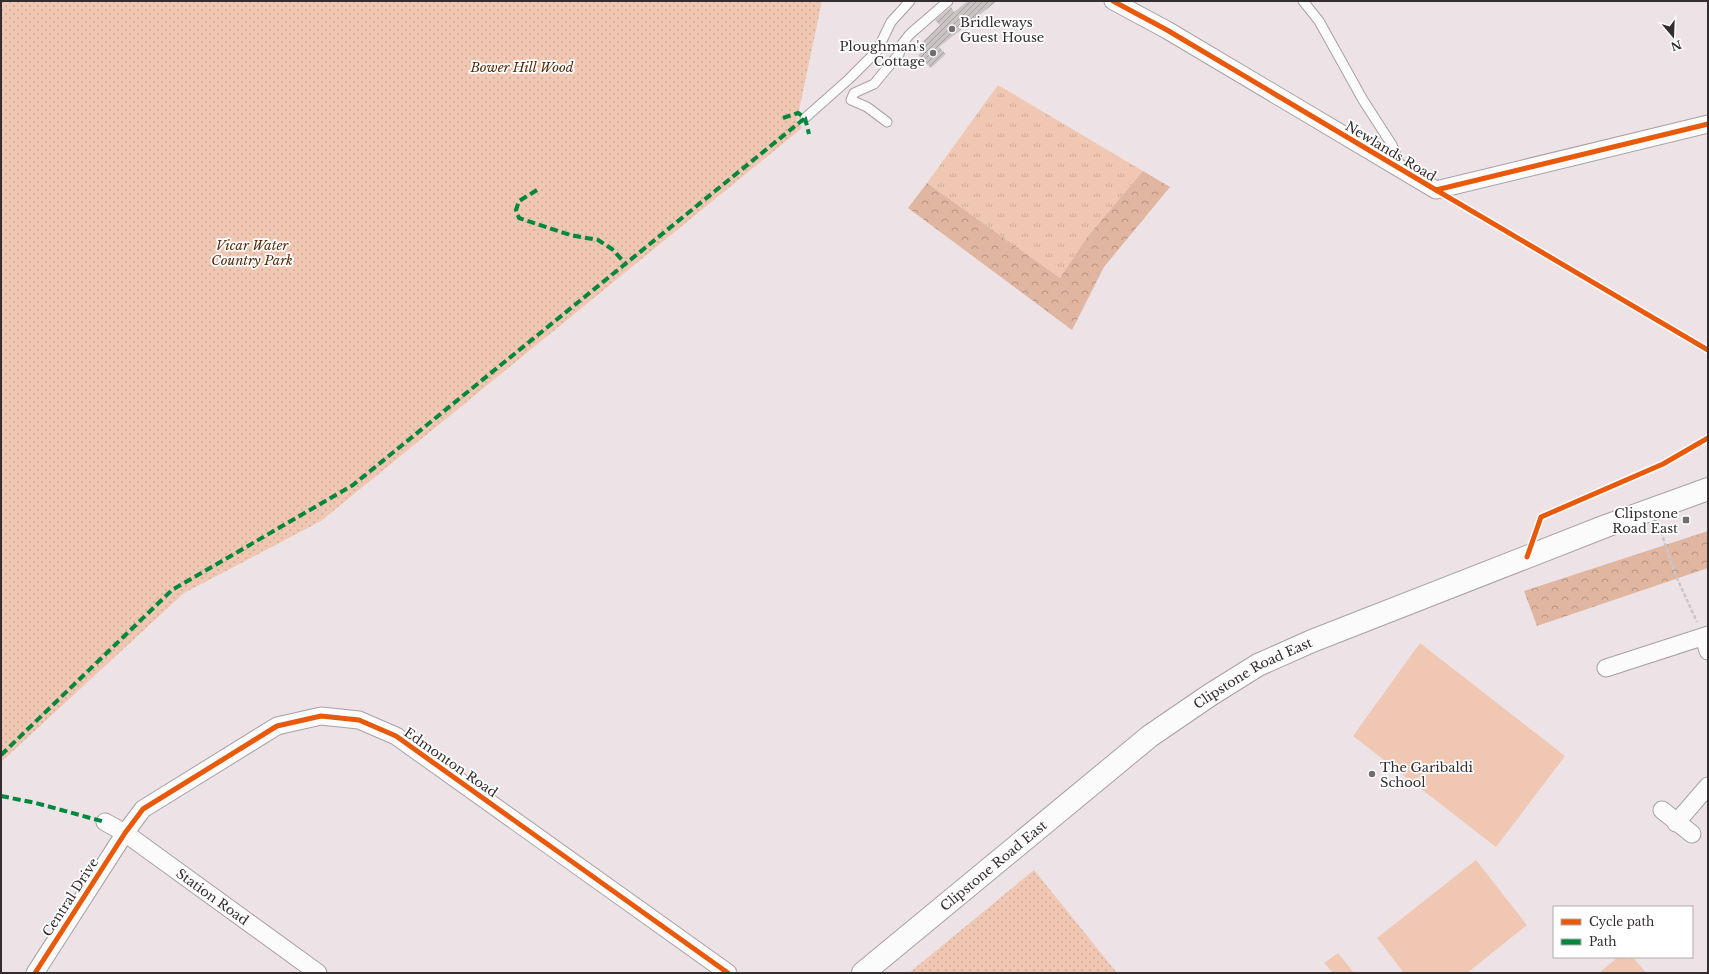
<svg xmlns="http://www.w3.org/2000/svg" width="1709" height="974" font-family="'Libre Baskerville',serif">
<style>
.grass{fill:url(#grass-tufts)}
.forest{fill:url(#forest-crowns)}
.park{fill:url(#park-dots)}
.pitch{fill:#efc7b2}
.building{fill:url(#building-hatch)}
.lines{fill:none;stroke-linecap:round;stroke-linejoin:round}
.lane-casing{stroke:#a8a0a4;stroke-width:11}
.street-casing{stroke:#a8a0a4;stroke-width:19}
.secondary-casing{stroke:#a8a0a4;stroke-width:24}
.path{stroke:#cac6c8;stroke-width:2.5;stroke-dasharray:4 2;stroke-linecap:butt}
.lane{stroke:#fcfbfb;stroke-width:9}
.street{stroke:#fcfbfb;stroke-width:17}
.secondary{stroke:#fcfbfb;stroke-width:22}
.quiet{stroke:#00873e;stroke-width:4;stroke-dasharray:8 4;stroke-linecap:butt}
.cycleway-casing{stroke:#fff;stroke-width:8}
.cycleway{stroke:#e8590c;stroke-width:5}
.poi-dot{fill:#746d6f;stroke:#fff;stroke-width:1.5}
.labels{text-anchor:middle;stroke-width:3.5;stroke-linejoin:round;paint-order:stroke}
.poi-label{font-size:13px;fill:#332d2f;stroke:#fff;text-anchor:start}
.park-label{font-size:13px;font-style:italic;fill:#552906;stroke:#fff}
.street-label{font-size:13px;fill:#332d2f;stroke:#fff}
</style>
<defs>
<pattern id="grass-tufts" width="24" height="20" patternUnits="userSpaceOnUse"><rect width="24" height="20" fill="#efc7b2"/><path d="M3 7l-1-3M5 7V3M7 7l1-3M15 17l-1-3M17 17v-4M19 17l1-3" fill="none" stroke="#cdab99"/></pattern>
<pattern id="forest-crowns" width="20" height="18" patternUnits="userSpaceOnUse"><rect width="20" height="18" fill="#e0b6a1"/><path d="M2 6a3 3 0 1 1 6 0M12 15a3 3 0 1 1 6 0" fill="none" stroke="#b69484"/></pattern>
<pattern id="park-dots" width="8" height="8" patternUnits="userSpaceOnUse"><rect width="8" height="8" fill="#efc7b2"/><path d="M2 2h.1M6 6h.1" fill="none" stroke="#cdab99" stroke-width="1.8" stroke-linecap="round"/></pattern>
<pattern id="building-hatch" width="6" height="6" patternUnits="userSpaceOnUse"><rect width="6" height="6" fill="#cac3c4"/><path d="M-1 1l2-2M0 6l6-6M5 7l2-2" fill="none" stroke="#a59fa0"/></pattern>
</defs>
<rect width="100%" height="100%" fill="#ede3e7"/>
<path class="grass" d="M998 85 1143 171 1088 236 1060 278 927 183Z"/>
<g class="forest">
<path d="M1143 171 1170 187 1104 267 1072 330 908 208 927 183 1060 278 1088 236Z"/>
<path d="M1708 531V568L1537 626 1524 591Z"/>
</g>
<g class="park">
<path d="M1 1H822L797 120 802 128 321 521 184 593 1 762Z"/>
<path d="M1034 870 1117 973H909Z"/>
</g>
<g class="pitch">
<path d="M1420 643 1565 756 1496 847 1353 736Z"/>
<path d="M1476 860 1527 925 1467 973H1404L1377 938Z"/>
<path d="M1338 953 1354 973H1333L1324 963Z"/>
<path d="M1618 957H1627L1628 959 1633 957 1646 973H1599Z"/>
</g>
<path class="building" d="M968 1H997L939 47 946 54 931 68 918 55 922 52 917 47 940 25 935 20 951 7 954 12Z"/>
<g class="lines">
<g class="lane-casing">
<g id="lane">
<path d="M1303 1 1319 21 1363 100 1392 145 1401 168"/>
<path d="M805 118 849 79 877 51 891 22 910 1"/>
<path d="M887 122 867 107 851 100 854 93 874 84 899 54 902 44 910 34 948 1"/>
</g>
</g>
<g class="street-casing">
<g id="street">
<path d="M1113 1 1167 30 1436 190 1708 124"/>
<path d="M1704 637 1708 651"/>
<path d="M1606 668 1708 635"/>
<path d="M1662 810 1692 834"/>
<path id="s1" d="M105 822 125 833 318 973"/>
<path d="M1676 823 1708 786"/>
<path d="M35 973 125 833 143 809 277 726 321 716 359 720 396 736 728 973"/>
</g>
</g>
<g class="secondary-casing">
<g id="secondary">
<path id="s2" d="M863 973 1150 736 1210 695 1258 665 1312 641 1606 526 1708 489"/>
</g>
</g>
<path class="path" d="M1659 526 1676 576 1697 622"/>
<use href="#lane" class="lane"/>
<use href="#street" class="street"/>
<use href="#secondary" class="secondary"/>
<g class="quiet">
<path d="M783 118 798 113 805 118 809 134"/>
<path d="M537 190 519 201 516 210 519 218 570 235 598 240 612 249 625 263"/>
<path d="M1 755 172 590 353 485 805 118"/>
<path d="M1 796 36 803 105 822"/>
</g>
<g class="cycleway-casing">
<g id="cycleway">
<path d="M1113 1 1167 30 1436 190 1708 124"/>
<path d="M1436 190 1708 350"/>
<path d="M1527 557 1541 517 1663 464 1708 438"/>
<path d="M35 973 125 833 143 809 277 726 321 716 359 720 396 736 728 973"/>
</g>
</g>
<use href="#cycleway" class="cycleway"/>
</g>
<g class="poi-dot">
<circle cx="952" cy="29" r="4"/>
<circle cx="933" cy="53" r="4"/>
<rect x="1682" y="516" width="8" height="8" rx="2"/>
<circle cx="1372" cy="774" r="4"/>
</g>
<g class="labels">
<g class="poi-label">
<text x="960" y="27">Bridleways<tspan x="960" dy="15">Guest House</tspan></text>
<text x="925" y="51" text-anchor="end">Ploughman's<tspan x="925" dy="15">Cottage</tspan></text>
<text x="1678" y="518" text-anchor="end">Clipstone<tspan x="1678" dy="15">Road East</tspan></text>
<text x="1380" y="772">The Garibaldi<tspan x="1380" dy="15">School</tspan></text>
</g>
<g class="park-label">
<text x="522" y="72">Bower Hill Wood</text>
<text x="252" y="250">Vicar Water<tspan x="252" dy="15">Country Park</tspan></text>
</g>
<g class="street-label">
<text transform="translate(1391 151) rotate(31)" y="5">Newlands Road</text>
<text dy="5" stroke="none"><textPath href="#s2" startOffset="493">Clipstone Road East</textPath></text>
<text transform="translate(451 762) rotate(35)" y="5">Edmonton Road</text>
<text dy="5" stroke="none"><textPath href="#s2" startOffset="169">Clipstone Road East</textPath></text>
<text dy="5" stroke="none"><textPath href="#s1" startOffset="131">Station Road</textPath></text>
<text transform="translate(70 897) rotate(-57)" y="5">Central Drive</text>
</g>
</g>
<rect width="1709" height="974" fill="none" stroke="#332d2f" stroke-width="4"/>
<rect x="1553" y="906" width="140" height="52" fill="#ffffff" stroke="#adabac"/>
<rect x="1561" y="919" width="20" height="6" fill="#e8590c" stroke="#adabac"/>
<text x="1589" y="926" font-size="12" fill="#332d2f">Cycle path</text>
<rect x="1561" y="939" width="20" height="6" fill="#00873e" stroke="#adabac"/>
<text x="1589" y="946" font-size="12" fill="#332d2f">Path</text>
<g transform="translate(1673 36) rotate(161)" stroke="#ffffff" stroke-width="3" paint-order="stroke">
<path d="M0-3L7 15L0 10L-7 15Z" fill="#332d2f"/>
<text y="-6" font-size="11" font-weight="bold" text-anchor="middle" fill="#332d2f">N</text>
</g>
</svg>
